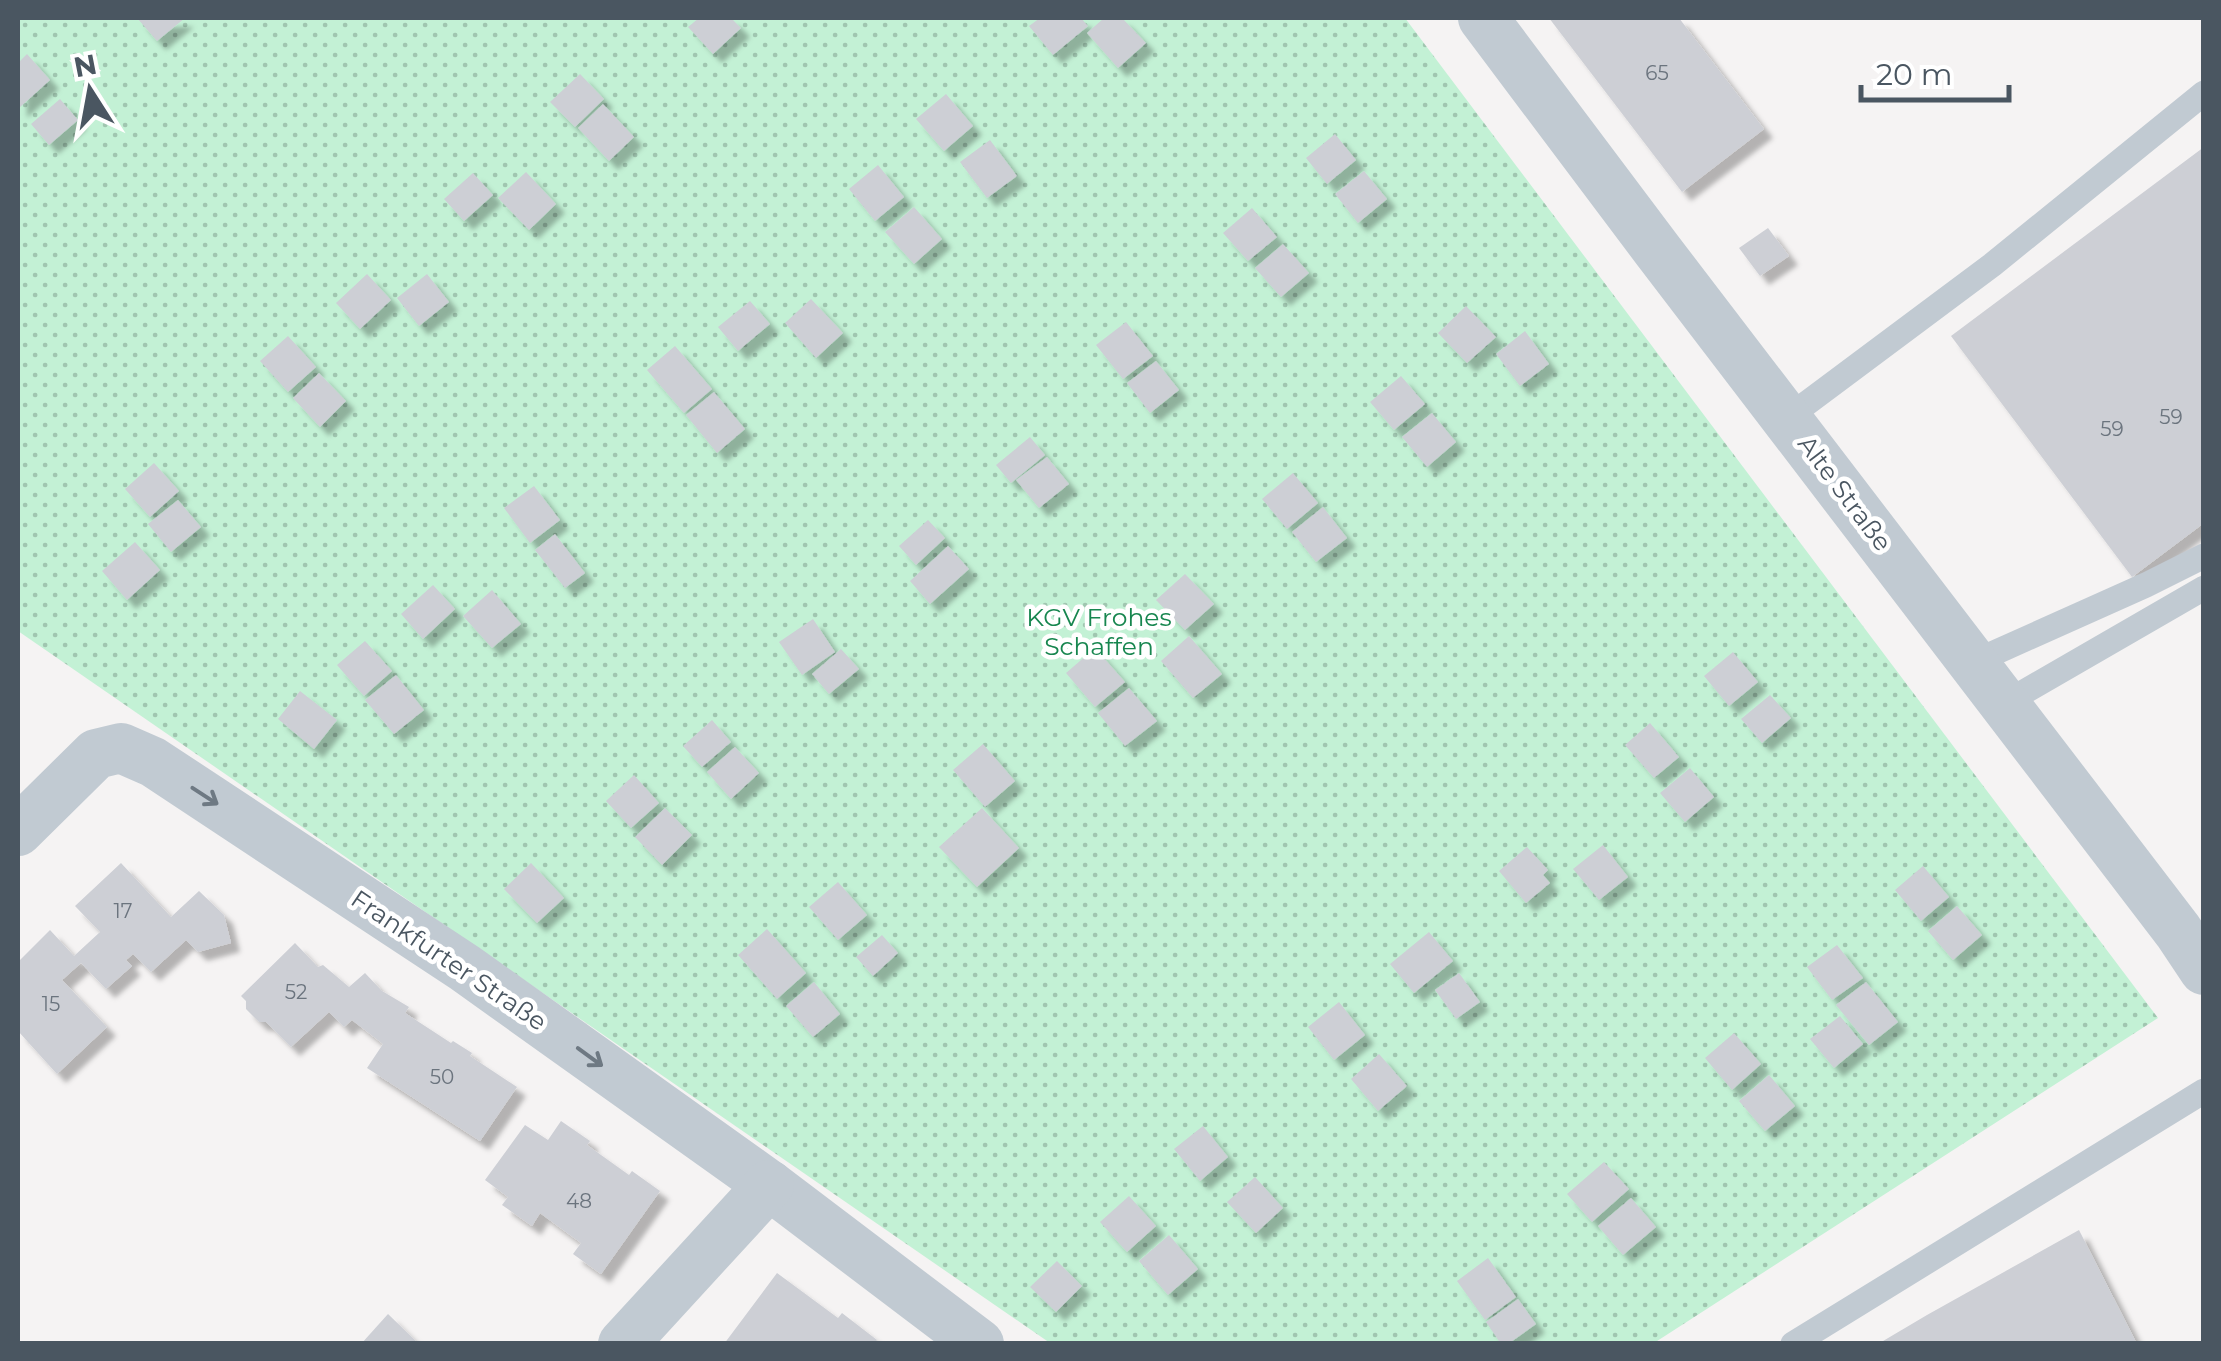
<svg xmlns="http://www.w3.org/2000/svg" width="2221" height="1361" font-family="Montserrat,sans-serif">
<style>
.garden{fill:url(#garden-dots)}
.building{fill:#cdcfd5;filter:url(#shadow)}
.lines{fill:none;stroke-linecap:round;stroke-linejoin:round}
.service{stroke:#c1cad2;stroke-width:25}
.minor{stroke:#c1cad2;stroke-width:50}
.oneway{stroke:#6e7983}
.labels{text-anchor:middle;stroke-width:9;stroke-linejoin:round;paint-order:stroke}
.number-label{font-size:20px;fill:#6b747e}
.street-label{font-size:25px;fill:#4a5661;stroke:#fff}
.park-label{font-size:25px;fill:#17864f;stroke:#fff}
</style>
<defs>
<pattern id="garden-dots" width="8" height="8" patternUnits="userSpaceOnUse" patternTransform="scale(2.5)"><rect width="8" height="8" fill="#c3f1d5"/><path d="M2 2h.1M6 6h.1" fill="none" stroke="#a0c6b0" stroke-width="1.8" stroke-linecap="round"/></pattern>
<filter id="shadow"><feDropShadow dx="9" dy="9" stdDeviation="2.5" flood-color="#0004"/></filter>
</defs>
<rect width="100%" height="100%" fill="#f5f3f3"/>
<path class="garden" d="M18 18H1405L2158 1018 1654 1343H1050L18 631Z"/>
<g class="building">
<path d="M137 18H185L157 41Z"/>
<path d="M699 18H731L741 28 713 54 688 27Z"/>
<path d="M1040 18H1081L1088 26 1053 55 1029 26Z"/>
<path d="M1104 18H1122L1146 43 1118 68 1087 33Z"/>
<path d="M1549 18H1679L1764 129 1682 192Z"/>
<path d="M27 54 50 80 18 109V63Z"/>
<path d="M580 74 604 99 575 127 550 102Z"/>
<path d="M946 94 973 126 944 151 916 119Z"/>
<path d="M60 99 78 120 49 145 31 124Z"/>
<path d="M603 104 634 137 609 161 578 128Z"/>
<path d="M1335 134 1356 160 1327 184 1306 158Z"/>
<path d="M990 140 1017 176 987 198 960 162Z"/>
<path d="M2204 147V523L2132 577 1951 336Z"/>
<path d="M878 165 904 197 875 221 849 189Z"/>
<path d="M1364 171 1387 199 1358 223 1335 194Z"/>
<path d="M526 172 556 204 529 230 498 198Z"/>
<path d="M473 173 493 195 464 221 444 199Z"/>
<path d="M914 207 942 239 914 264 885 232Z"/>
<path d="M1252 208 1277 237 1248 261 1223 233Z"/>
<path d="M1768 228 1789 256 1760 276 1739 248Z"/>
<path d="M1283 244 1309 273 1281 297 1255 268Z"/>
<path d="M367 274 391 300 360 329 336 303Z"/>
<path d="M427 274 449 302 419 326 397 298Z"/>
<path d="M811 299 843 333 816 358 785 323Z"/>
<path d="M750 301 770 324 738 351 718 327Z"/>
<path d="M1466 306 1496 337 1467 363 1438 333Z"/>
<path d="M1126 322 1153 356 1123 379 1096 345Z"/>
<path d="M1525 331 1549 364 1520 386 1496 354Z"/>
<path d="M288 336 316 367 288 392 260 361Z"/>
<path d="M675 346 712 389 684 413 647 370Z"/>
<path d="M1156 361 1179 390 1150 413 1127 383Z"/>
<path d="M319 373 346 401 320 427 293 398Z"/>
<path d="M1401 376 1425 404 1394 430 1370 402Z"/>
<path d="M714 392 745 429 717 453 686 415Z"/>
<path d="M1432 413 1456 442 1427 467 1402 437Z"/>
<path d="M1030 437 1045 455 1011 483 996 465Z"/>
<path d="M1047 457 1069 484 1039 508 1016 480Z"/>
<path d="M154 463 179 491 150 517 125 489Z"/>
<path d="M1293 473 1318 503 1287 529 1262 499Z"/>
<path d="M534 486 560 520 530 543 504 508Z"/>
<path d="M178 500 201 527 171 552 148 524Z"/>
<path d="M1323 507 1347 538 1316 562 1292 532Z"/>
<path d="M928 520 945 538 916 565 899 546Z"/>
<path d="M555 534 585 573 565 588 535 550Z"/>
<path d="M135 542 160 570 127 600 102 571Z"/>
<path d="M948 546 969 569 930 604 910 581Z"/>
<path d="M1185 574 1214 604 1185 630 1156 600Z"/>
<path d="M433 585 455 609 423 639 401 614Z"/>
<path d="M492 590 521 624 492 648 463 616Z"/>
<path d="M813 619 835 652 802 675 779 642Z"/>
<path d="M1189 636 1222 674 1193 698 1161 661Z"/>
<path d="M365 641 392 671 364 696 337 665Z"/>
<path d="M1095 648 1125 682 1095 707 1066 673Z"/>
<path d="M841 649 859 669 829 694 812 674Z"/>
<path d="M1733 652 1758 682 1729 706 1704 676Z"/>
<path d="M396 675 424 710 394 734 365 700Z"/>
<path d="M1129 688 1157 721 1125 746 1098 713Z"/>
<path d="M300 691 337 720 314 749 278 719Z"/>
<path d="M1770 695 1791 718 1762 743 1741 719Z"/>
<path d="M712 720 731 742 702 767 683 746Z"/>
<path d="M1650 723 1679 757 1654 778 1625 745Z"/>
<path d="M983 744 1015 781 985 807 953 770Z"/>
<path d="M735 747 759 773 731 799 707 772Z"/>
<path d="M1690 768 1714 797 1685 822 1660 793Z"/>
<path d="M634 775 659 803 631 828 606 801Z"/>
<path d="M665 808 692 835 662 865 635 837Z"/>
<path d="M982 808 1019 848 977 887 939 847Z"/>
<path d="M1603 845 1628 877 1599 900 1573 869Z"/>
<path d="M1527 847 1548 870 1543 875 1550 883 1526 903 1499 871Z"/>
<path d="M121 863 171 917 199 891 224 915 231 943 198 952 186 940 151 972 133 954 126 960 132 966 106 989 81 963 62 980 107 1027 57 1074 18 1031V962L50 930 74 956 100 932 75 906Z"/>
<path d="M531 863 564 898 537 923 504 889Z"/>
<path d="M1923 866 1949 897 1921 921 1895 890Z"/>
<path d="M838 882 867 915 838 940 809 907Z"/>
<path d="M1957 906 1982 935 1953 960 1928 931Z"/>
<path d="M767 929 806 973 777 999 738 955Z"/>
<path d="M1429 932 1453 961 1414 993 1390 964Z"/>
<path d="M882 935 898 953 873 976 856 957Z"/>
<path d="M295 943 318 967 323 965 349 987 365 973 382 991 409 1007 405 1013 451 1043 453 1041 472 1053 470 1056 517 1087 480 1141 367 1068 383 1044 352 1020 344 1027 329 1012 291 1047 266 1022H259L246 1009V1001L241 996Z"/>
<path d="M1837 945 1863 978 1832 1000 1807 967Z"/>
<path d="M1459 973 1480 1002 1456 1019 1435 990Z"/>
<path d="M814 982 840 1014 813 1037 786 1006Z"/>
<path d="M1866 982 1898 1022 1869 1045 1836 1005Z"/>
<path d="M1339 1002 1365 1035 1334 1060 1308 1027Z"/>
<path d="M1840 1016 1863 1044 1834 1068 1810 1039Z"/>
<path d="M1734 1033 1761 1064 1732 1090 1705 1058Z"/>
<path d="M1379 1054 1407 1086 1378 1111 1351 1079Z"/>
<path d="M1769 1075 1795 1106 1765 1131 1739 1101Z"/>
<path d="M561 1121 590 1141 587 1145 629 1175 632 1171 660 1191 601 1274 573 1254 581 1243 540 1213 532 1226 502 1205 508 1197 485 1180 525 1125 548 1140Z"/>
<path d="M1203 1126 1228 1157 1200 1181 1174 1149Z"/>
<path d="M1604 1162 1629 1189 1592 1222 1567 1194Z"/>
<path d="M1255 1177 1283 1208 1256 1233 1227 1202Z"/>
<path d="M1129 1196 1156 1226 1127 1252 1100 1222Z"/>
<path d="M1631 1198 1656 1227 1623 1255 1598 1226Z"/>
<path d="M2079 1230 2137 1344H1878L1927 1315Z"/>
<path d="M1169 1235 1198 1269 1168 1295 1139 1261Z"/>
<path d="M1488 1258 1516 1297 1485 1320 1457 1281Z"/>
<path d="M1057 1261 1082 1286 1056 1312 1030 1287Z"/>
<path d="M777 1273 838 1318 842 1313 877 1340 874 1344H724Z"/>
<path d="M1518 1299 1536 1324 1508 1344H1501L1486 1322Z"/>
<path d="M388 1314 419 1344H361Z"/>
</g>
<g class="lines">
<g class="service">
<path d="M1787 418 1992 265 2204 93"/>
<path d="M1974 662 2146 585 2204 556"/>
<path d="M2005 703 2204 588"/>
<path d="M1793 1344 2204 1091"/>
</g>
<g class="minor">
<path d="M1483 18 1658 251 2178 931 2204 970"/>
<path d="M18 831 96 754 121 748 153 762 465 968 769 1185 979 1344"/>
<path d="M623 1344 769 1185"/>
</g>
</g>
<defs><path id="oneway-shaft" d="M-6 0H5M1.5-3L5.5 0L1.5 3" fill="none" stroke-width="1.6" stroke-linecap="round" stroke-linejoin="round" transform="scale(2.5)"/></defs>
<g class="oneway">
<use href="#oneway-shaft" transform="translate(205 796) rotate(33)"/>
<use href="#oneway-shaft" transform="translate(590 1057) rotate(36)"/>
</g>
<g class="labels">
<g class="number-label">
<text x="1657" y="80">65</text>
<text x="2171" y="424">59</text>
<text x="2112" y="436">59</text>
<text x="123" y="918">17</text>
<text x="296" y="999">52</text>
<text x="51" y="1011">15</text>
<text x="442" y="1084">50</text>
<text x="579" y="1208">48</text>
</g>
<g class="street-label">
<text transform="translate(1845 493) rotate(53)" y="9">Alte Straße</text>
<text transform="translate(449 960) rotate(34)" y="9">Frankfurter Straße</text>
</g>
<g class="park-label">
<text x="1099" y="626">KGV Frohes<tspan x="1099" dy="29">Schaffen</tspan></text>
</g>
</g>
<rect width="2221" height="1361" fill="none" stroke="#4a5661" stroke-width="40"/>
<g transform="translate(90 90) rotate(349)" stroke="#ffffff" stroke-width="8" paint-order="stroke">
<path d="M0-8L18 38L0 25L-18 38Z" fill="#4a5661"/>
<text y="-15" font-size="28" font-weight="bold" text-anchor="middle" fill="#4a5661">N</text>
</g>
<path d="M1861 85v15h148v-15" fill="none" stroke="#4a5661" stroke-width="5"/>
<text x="1876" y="85" font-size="30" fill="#4a5661" stroke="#ffffff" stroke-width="8" paint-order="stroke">20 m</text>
</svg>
